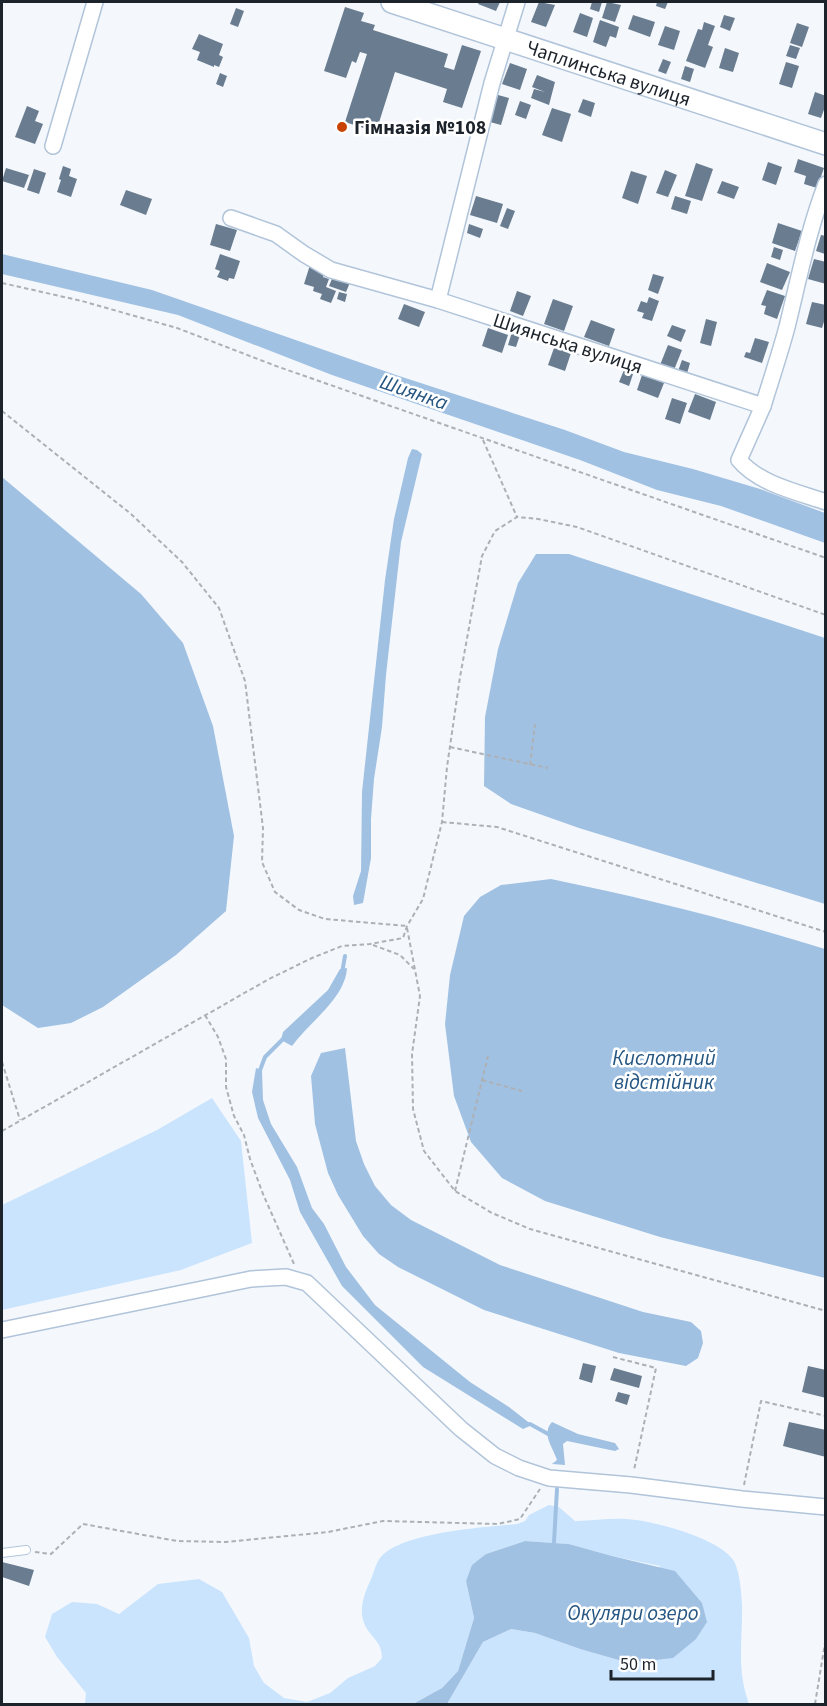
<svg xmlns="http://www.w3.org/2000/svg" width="827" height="1706" font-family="'Source Sans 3',sans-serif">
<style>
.green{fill:#cbe4fe}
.water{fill:#a1c1e3}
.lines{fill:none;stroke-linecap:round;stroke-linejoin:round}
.stream{stroke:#a1c1e3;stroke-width:4}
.building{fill:#6a7c8f}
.lane-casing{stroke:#b1c4d9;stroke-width:10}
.street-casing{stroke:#b1c4d9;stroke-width:18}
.secondary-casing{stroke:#b1c4d9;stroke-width:24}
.path{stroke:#acb1b7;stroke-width:2;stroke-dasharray:4.5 3;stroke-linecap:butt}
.lane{stroke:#fff;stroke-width:8}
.street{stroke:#fff;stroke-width:15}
.secondary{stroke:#fff;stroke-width:21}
.poi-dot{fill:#c84200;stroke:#fff;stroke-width:2}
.labels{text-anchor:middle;stroke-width:5;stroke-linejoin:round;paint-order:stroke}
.street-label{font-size:20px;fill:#1c232b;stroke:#fff}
.poi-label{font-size:20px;font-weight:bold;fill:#1c232b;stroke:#fff;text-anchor:start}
.water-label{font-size:21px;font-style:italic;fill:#265682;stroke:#fff}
</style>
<rect width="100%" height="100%" fill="#f4f8fd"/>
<g class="green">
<path d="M212 1098 241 1141 252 1243 181 1270 2 1310V1205L157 1130Z"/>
<path d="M549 1505 559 1507 575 1521C592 1521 610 1518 626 1519 651 1520 724 1539 735 1563 740 1575 741 1590 742 1604 743 1640 736 1668 749 1704H447L483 1642 511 1629 535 1633 580 1649 629 1663 660 1566 612 1556 569 1544 525 1541 486 1554 466 1581 474 1618 458 1671 442 1688 413 1704H85L86 1693 57 1657 45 1637 52 1614 72 1602 97 1604 119 1614 158 1584 199 1579 222 1592 249 1638 254 1666 264 1683 284 1698 307 1702 330 1693 348 1678 375 1666 382 1658C382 1637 364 1636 362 1614 361 1602 366 1590 371 1579 374 1572 376 1563 380 1558 400 1532 485 1527 517 1524L525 1521 529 1515Z"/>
</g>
<g class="water">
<path d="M2 254 152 290 396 375 565 430 624 452 693 469 760 489 825 513V543L721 506 657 490 580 460 332 375 178 315 2 274Z"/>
<path d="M412 449 417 450 422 454 401 542 386 675 382 727 374 779 371 819V858L363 903 354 905 353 896 361 871 362 792 385 580 394 519 408 458Z"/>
<path d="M2 477 141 594 183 643 213 726 234 836 226 911 176 955 103 1007 71 1023 38 1028 2 1005Z"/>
<path d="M536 554H569L825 638V904L579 828 511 804 484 786 485 717 498 649 518 583Z"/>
<path d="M551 879C644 898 735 921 825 949V1278L660 1237 545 1201 502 1178 471 1142 454 1096 445 1024 450 975 464 916 480 897 501 885Z"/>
<path d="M347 968C345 999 310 1021 292 1046L281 1040 283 1032 328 990 340 969Z"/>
<path d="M345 1048 356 1141 364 1164 375 1186 391 1205 411 1220 500 1265 643 1312 691 1322 701 1331 703 1343 698 1358 686 1366 619 1353 484 1310 398 1267 379 1254 363 1236 338 1195 328 1173 315 1124 311 1076 321 1053Z"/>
<path d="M256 1068 262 1070 263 1100 271 1124 297 1167 312 1208 324 1224 346 1267 375 1305 470 1382 509 1407 532 1425 523 1429 423 1367 342 1286 300 1212 290 1180 258 1118 252 1092Z"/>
<path d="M552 1422 578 1434 615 1443 619 1449 615 1451 567 1441 563 1444 565 1465 552 1464 557 1460C553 1447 541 1434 552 1422Z"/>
<path d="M525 1541 569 1544 612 1556 675 1571 702 1603 707 1622 696 1639 673 1658 629 1663 580 1649 535 1633 511 1629 483 1642 447 1704H413L442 1688 458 1671 474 1618 466 1581 472 1565 486 1554Z"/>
</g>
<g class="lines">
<g class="stream">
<path d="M342 973 345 956"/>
<path d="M259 1073 265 1057 284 1038"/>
<path d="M530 1424 550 1435"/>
<path d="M554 1542 557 1489"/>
</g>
</g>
<g class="building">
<path d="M479 2H500L496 11 478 4Z"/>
<path d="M539 2 555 5 546 27 531 22Z"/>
<path d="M592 2H602L599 12 590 9Z"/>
<path d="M607 2 621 5 615 22 602 18Z"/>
<path d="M657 2H668L665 9 656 6Z"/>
<path d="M345 7 364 13 361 21 375 25 373 30 448 54 444 67 454 70 462 45 481 51 462 108 443 102 447 89 395 72 376 132 345 122 367 54 360 52 356 63 352 61 346 78 324 71Z"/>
<path d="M236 8 244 11 238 27 230 24Z"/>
<path d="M580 13 593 18 587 37 573 32Z"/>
<path d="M633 15 655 22 650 37 628 29Z"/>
<path d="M724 15 735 18 730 31 720 27Z"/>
<path d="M600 20 619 27 616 38 610 36 606 47 593 42Z"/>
<path d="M704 22 715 26 708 45 713 47 705 68 686 61 698 29 702 30Z"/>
<path d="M797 23 809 27 802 47 790 43Z"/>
<path d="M665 26 680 31 674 50 658 45Z"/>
<path d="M199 34 223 44 219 55 223 57 219 67 214 65V67L197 60 200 52 192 49Z"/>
<path d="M790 45 800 48 796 59 786 56Z"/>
<path d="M725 48 739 53 733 72 719 68Z"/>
<path d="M663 59 671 62 666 74 658 71Z"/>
<path d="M786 62 799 66 792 88 779 84Z"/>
<path d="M510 63 527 69 520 90 502 84Z"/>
<path d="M685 66 694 69 690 82 681 79Z"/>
<path d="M220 73 227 76 223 87 216 84Z"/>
<path d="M537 75 555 82 549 105 531 98 534 89 545 92 532 87Z"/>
<path d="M815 92 826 96V104L821 118 808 114Z"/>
<path d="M498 95 509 98 501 125 490 122Z"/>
<path d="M583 99 595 103 591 117 578 112Z"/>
<path d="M520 101 531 105 526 119 515 115Z"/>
<path d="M27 106 39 111 35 121 43 124 35 144 15 137Z"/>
<path d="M552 108 571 114 562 142 542 135Z"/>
<path d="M798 159 824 168 817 188 804 184 806 176 794 172Z"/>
<path d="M768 162 782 167 776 185 762 180Z"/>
<path d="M696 163 713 169 702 201 685 196Z"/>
<path d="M63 166 71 169 69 176 77 179 71 197 57 192 61 180 59 179Z"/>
<path d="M6 168 29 175 24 188 2 181Z"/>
<path d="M34 169 46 173 39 194 27 190Z"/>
<path d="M665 170 677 175 668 197 656 193Z"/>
<path d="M631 171 647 176 638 204 622 198Z"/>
<path d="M722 181 739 187 734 199 717 193Z"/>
<path d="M126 190 152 199 146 215 120 205Z"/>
<path d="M476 196 503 204 497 223 470 215Z"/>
<path d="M675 196 691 201 687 214 671 209Z"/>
<path d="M507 208 515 211 508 229 500 226Z"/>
<path d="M778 223 802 231 795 251 772 243Z"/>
<path d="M216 224 237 230 230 251 210 245Z"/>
<path d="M469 224 483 229 480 238 467 233Z"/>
<path d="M821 235 826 236 825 254 816 251Z"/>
<path d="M774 247 783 250 780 260 771 257Z"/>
<path d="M220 254 240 261 234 279 229 278 228 281 217 277 220 271 215 269Z"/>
<path d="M814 259 826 262V284L808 279Z"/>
<path d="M767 263 790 272 782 290 760 282Z"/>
<path d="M310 265 325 270 323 277 329 279 326 287 336 291 331 303 320 299 322 294 313 291 314 287 304 284Z"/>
<path d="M334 274 351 280 346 292 329 286Z"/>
<path d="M653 274 664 277 658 294 648 290Z"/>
<path d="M767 290 785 296 777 319 764 314 766 306 761 305Z"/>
<path d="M517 291 531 296 523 316 510 311Z"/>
<path d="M339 292 347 294 345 302 337 299Z"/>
<path d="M649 297 659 301 652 321 642 318 644 313 637 311 641 301 647 303Z"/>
<path d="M553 299 573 306 564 331 544 324Z"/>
<path d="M812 302 826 305V315L822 328 806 324Z"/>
<path d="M404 304 425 312 419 327 398 319Z"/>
<path d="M706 319 717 322 711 346 700 343Z"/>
<path d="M591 320 615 329 609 346 584 337Z"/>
<path d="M672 325 686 330 681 342 667 336Z"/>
<path d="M488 328 508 335 502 353 482 346Z"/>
<path d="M512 332 520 335 516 347 508 345Z"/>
<path d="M755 338 769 342 762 363 744 357 746 352 750 353Z"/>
<path d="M668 345 682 350 674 370 660 365Z"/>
<path d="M554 348 571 353 565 371 548 365Z"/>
<path d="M682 360 690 363 686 377 677 374Z"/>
<path d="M624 370 633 374 629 386 619 382Z"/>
<path d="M642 375 664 383 658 398 637 390Z"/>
<path d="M695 394 716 402 710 420 688 412Z"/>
<path d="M672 398 687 403 680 424 665 419Z"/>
<path d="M583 1363 596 1366 592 1383 579 1379Z"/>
<path d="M808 1366 826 1370V1398L802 1392Z"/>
<path d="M614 1368 642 1376 639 1388 610 1380Z"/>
<path d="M618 1392 630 1395 627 1405 615 1401Z"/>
<path d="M789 1422 826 1430V1457L783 1446Z"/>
<path d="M2 1562 34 1570 29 1586 2 1577Z"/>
</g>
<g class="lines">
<g class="lane-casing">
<path id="lane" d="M2 1553 26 1550"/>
</g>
<g class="street-casing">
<g id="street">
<path d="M53 146 95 2"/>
<path d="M231 218 276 234 304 254 331 270 438 300 763 406 739 460C759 484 797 492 826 502"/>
<path d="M438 300 492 83 517 2"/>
<path d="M763 406C771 380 780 353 787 327 799 278 808 231 826 184"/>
<path d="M2 1330 251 1279 286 1277 307 1283 461 1429 495 1456 519 1468 549 1478 631 1485 742 1499 826 1507"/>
</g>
</g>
<g class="secondary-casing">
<g id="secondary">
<path id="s1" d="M392 2 826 144"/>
</g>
</g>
<g class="path">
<path d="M2 283 82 301 177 328 276 366 826 558"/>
<path d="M2 411 131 514 182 562 219 608 245 681 263 828 262 862 275 892 299 910 325 919 407 926"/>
<path d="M483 440 517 517"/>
<path d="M450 747 548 768"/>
<path d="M530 765 535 724"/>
<path d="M442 822 497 827 826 932"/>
<path d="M407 928 420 996 412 1054 413 1109 424 1151 455 1191 492 1213 530 1229 826 1311"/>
<path d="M373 945 400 955 414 969"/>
<path d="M205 1015 218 1037 226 1059V1087L234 1116 244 1135 250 1159 263 1194 294 1264"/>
<path d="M2 1062 20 1120"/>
<path d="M482 1080 522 1091"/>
<path d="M2 1131 269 979 312 958 342 946 370 944 403 938 407 926 423 899 442 822 447 767 460 677 482 556 495 531 517 517 538 519 577 527 826 615"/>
<path d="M455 1191 488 1056"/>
<path d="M613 1357 656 1368 634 1470"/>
<path d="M744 1485 761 1401 826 1416"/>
<path d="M35 1552 51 1554 83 1524 177 1541 226 1542 328 1532 383 1521 498 1524 520 1519 540 1489"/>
<path d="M815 1704 826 1637"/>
</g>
<use href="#lane" class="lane"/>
<use href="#street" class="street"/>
<use href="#secondary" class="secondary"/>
</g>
<circle class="poi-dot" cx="342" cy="127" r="6"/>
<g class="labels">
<g class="street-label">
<text dy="7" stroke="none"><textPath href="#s1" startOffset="228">Чаплинська вулиця</textPath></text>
<text transform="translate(568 343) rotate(18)" y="7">Шиянська вулиця</text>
</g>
<g class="poi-label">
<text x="354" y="134">Гімназія №108</text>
</g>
<g class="water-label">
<text transform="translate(414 392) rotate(19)" y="7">Шиянка</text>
<text x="664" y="1065">Кислотний<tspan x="664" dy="24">відстійник</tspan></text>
<text x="633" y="1620">Окуляри озеро</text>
</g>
</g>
<rect width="827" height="1706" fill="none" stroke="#1c232b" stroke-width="6"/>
<path d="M611 1670v9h102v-9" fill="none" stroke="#1c232b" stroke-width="3"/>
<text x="620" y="1670" font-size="18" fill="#1c232b" stroke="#ffffff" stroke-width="4.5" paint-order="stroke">50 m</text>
</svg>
